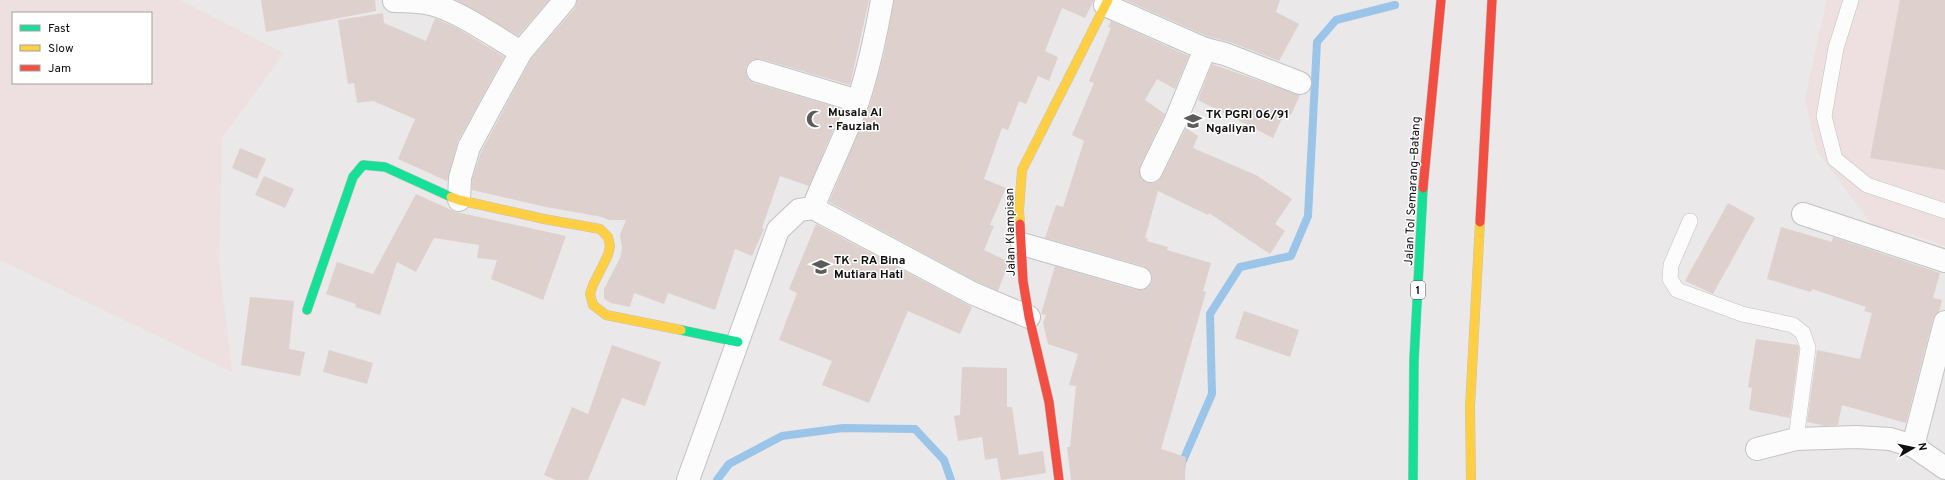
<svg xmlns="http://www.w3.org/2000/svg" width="1945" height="480" font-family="Overpass,sans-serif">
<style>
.industrial{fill:#eedfe0;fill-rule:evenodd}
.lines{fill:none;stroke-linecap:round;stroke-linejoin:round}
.stream{stroke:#9ac4e8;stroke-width:8}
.building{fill:#ded1cd}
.lane-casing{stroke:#c3c2c2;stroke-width:16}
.street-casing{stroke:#c3c2c2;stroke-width:24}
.fast-casing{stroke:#c3c2c2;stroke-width:10}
.slow-casing{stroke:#c3c2c2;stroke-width:10}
.jam-casing{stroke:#c3c2c2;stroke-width:10}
.lane{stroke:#fcfcfc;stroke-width:15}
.street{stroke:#fcfcfc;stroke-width:22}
.fast{stroke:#16e098;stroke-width:9}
.slow{stroke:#ffcf43;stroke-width:9}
.jam{stroke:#f24e42;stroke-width:9}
.labels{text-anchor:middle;stroke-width:3;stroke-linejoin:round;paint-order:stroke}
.shield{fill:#fff;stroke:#585758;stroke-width:1}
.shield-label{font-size:11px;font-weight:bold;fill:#100f10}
.poi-label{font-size:12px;font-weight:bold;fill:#100f10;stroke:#fff;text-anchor:start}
.street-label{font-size:12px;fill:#100f10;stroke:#fff}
</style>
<rect width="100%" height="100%" fill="#eae8e9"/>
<g class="industrial">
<path d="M0 0H180L284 53 222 138 219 263 232 372 0 260ZM13 13H151V83H13Z"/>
<path d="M1827 0H1945V246L1914 235 1874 227 1817 151 1805 99Z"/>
</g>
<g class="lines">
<g class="stream">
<path d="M717 480 729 464 782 436 843 428 915 429 944 460 951 480"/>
<path d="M1179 480 1182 463 1212 394 1210 314 1240 267 1291 256 1308 216 1317 42 1336 20 1395 5"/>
</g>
</g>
<g class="building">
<path d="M261 0H375L376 11 266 32Z"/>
<path d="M456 0H549L518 36Z"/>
<path d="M577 0H869L850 85 761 59H755L750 62 746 67V74L749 80 754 83 842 109 809 186 780 176 762 228 764 229 752 256 735 249 715 310 668 293 664 304 634 293 630 307 611 303 604 299V289L620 258 622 248 620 235 626 220H609L602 217 546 207 472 190V180L481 152 531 59 575 8Z"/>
<path d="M894 0H1094L1085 18 1062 8 1045 51 1058 57 1049 81 1038 76 1026 104 1019 101 1008 130 1002 128 984 179 1006 188 990 225 994 226 984 250 1009 262 998 291 977 282 829 202 870 105 884 54Z"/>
<path d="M1125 0H1280L1276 12 1299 24 1279 61 1230 42 1209 37Z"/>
<path d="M1900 0H1945V170L1870 158Z"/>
<path d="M383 13 384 23 426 41 435 18 437 19 459 29 504 57 458 141 447 181 398 159 415 119 373 101 357 103 354 83 348 84 338 20Z"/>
<path d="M1111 21 1189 56 1175 89 1157 79 1145 100 1165 114 1140 166 1139 172 1141 178 1146 182 1151 183 1158 181 1162 176 1186 128 1198 136 1193 148 1256 175 1292 199 1275 224 1285 231 1270 254 1209 213 1208 215 1158 191 1145 238 1148 239 1147 241 1168 247 1167 250 1211 263 1203 291 1206 292 1161 449 1186 457 1185 480H1071L1067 447H1070L1076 386 1069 385 1078 354 1048 344 1043 323 1046 315 1041 314 1055 266 1137 290H1143L1148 287 1152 281V275L1149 270 1143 266 1045 238 1056 205 1063 207 1084 141 1072 135 1094 83 1089 81 1111 28 1108 27Z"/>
<path d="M1212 64 1300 95 1291 115 1285 112 1273 138 1198 100Z"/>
<path d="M240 148 266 159 257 179 232 168Z"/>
<path d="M264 176 294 189 285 208 255 195Z"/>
<path d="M416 194 456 212 566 236 543 300 491 279 497 260 477 258 479 245 434 238 416 272 397 262 380 315 355 307 356 304 326 294 337 262 373 274Z"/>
<path d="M1728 203 1755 218 1713 294 1685 281Z"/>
<path d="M816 224 972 307 960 334 908 311 869 403 822 385 832 361 779 340 797 293 789 289Z"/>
<path d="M1781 227 1832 242 1833 237 1940 273 1933 298 1942 300 1939 312 1933 319 1906 423 1842 405 1838 425 1825 426 1807 422 1817 350 1860 359 1872 313 1864 311 1866 307 1812 289 1811 292 1767 279Z"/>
<path d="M250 297 294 301 289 349 305 352 300 376 241 365Z"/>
<path d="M1244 311 1299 330 1290 357 1235 338Z"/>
<path d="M1756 339 1798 345 1799 349 1790 418 1749 410 1752 388 1748 387Z"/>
<path d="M612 345 661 362 645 406 622 398 588 480H556L544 475 572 407 588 414Z"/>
<path d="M329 350 373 363 367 384 323 372Z"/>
<path d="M962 367 1007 368V407H1012L1019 455 1043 451 1046 473 1001 480 997 458 985 460 982 437 958 441 954 416 960 415Z"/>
</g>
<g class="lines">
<g class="lane-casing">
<g id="lane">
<path d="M1851 0 1836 48 1824 116 1835 159 1867 185 1945 211"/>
<path d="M1690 221 1671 265 1670 279 1677 290 1742 314 1793 325 1803 333 1808 348 1796 439"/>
</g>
</g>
<g class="street-casing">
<g id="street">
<path d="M394 1C406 1 418 1 431 4 459 11 495 37 521 52"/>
<path d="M1105 5 1205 49 1225 54 1300 83"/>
<path d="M758 71 858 101"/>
<path d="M1151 171 1175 122 1205 49"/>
<path d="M459 200 460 178 469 147 489 110 521 52 565 0"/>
<path d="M813 208C827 172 845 138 858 101 869 68 876 34 882 0"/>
<path d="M1803 214 1945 261"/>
<path d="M1022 244 1140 278"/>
<path d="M1913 446 1945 322"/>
<path d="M1757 449 1796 439 1856 437 1890 439 1913 446 1945 468"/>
<path d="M688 480 778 230 799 210 813 208 972 293 1029 317"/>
</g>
</g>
<g class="fast-casing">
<g id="fast">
<path d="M307 310 353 177 363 165 385 167 451 197"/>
<path d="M681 330 738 342"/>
<path d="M1413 480 1414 360 1423 188"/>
</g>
</g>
<g class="slow-casing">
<g id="slow">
<path d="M451 197 459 200 544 219 600 229 608 237 610 246 608 255 593 285 590 294 593 305 606 315 681 330"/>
<path d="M1020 224 1019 210 1022 170 1108 0"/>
<path d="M1471 480 1470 407 1480 222"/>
</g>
</g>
<g class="jam-casing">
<g id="jam">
<path d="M1423 188 1441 0"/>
<path d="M1480 222 1492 0"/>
<path d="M1020 224 1023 281 1029 317 1049 402 1059 480"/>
</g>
</g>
<use href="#lane" class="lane"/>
<use href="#street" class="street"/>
<use href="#fast" class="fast"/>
<use href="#slow" class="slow"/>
<use href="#jam" class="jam"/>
</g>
<defs>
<g id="mosque-bare" transform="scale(1.38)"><path d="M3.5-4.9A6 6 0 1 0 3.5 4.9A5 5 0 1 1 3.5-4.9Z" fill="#5c5b5c" stroke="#fff" stroke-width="2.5" paint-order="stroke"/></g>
<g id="school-bare" transform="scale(1.38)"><path d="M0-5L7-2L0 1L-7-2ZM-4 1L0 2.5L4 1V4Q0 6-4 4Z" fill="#5c5b5c" stroke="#fff" stroke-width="2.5" paint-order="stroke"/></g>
</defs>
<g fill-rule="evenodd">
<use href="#mosque-bare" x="815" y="119"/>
<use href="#school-bare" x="1193" y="121"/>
<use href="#school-bare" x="821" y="267"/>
</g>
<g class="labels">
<rect class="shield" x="1411" y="281" width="14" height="18" rx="3"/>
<g class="shield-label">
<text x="1418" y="294">1</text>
</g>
<g class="poi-label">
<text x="828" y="116">Musala Al<tspan x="828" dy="14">- Fauziah</tspan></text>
<text x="1206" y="118">TK PGRI 06/91<tspan x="1206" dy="14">Ngaliyan</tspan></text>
<text x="834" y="264">TK - RA Bina<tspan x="834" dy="14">Mutiara Hati</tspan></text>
</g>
<g class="street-label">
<text transform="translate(1412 191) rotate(-87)" y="4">Jalan Tol Semarang–Batang</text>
<text transform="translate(1010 232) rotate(-91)" y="4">Jalan Klampisan</text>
</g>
</g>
<rect x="12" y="12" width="140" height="72" fill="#ffffff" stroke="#9f9f9f"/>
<rect x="20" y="25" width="20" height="6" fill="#16e098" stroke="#9f9f9f"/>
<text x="48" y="32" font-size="12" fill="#100f10">Fast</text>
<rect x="20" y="45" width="20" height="6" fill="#ffcf43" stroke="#9f9f9f"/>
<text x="48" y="52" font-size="12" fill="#100f10">Slow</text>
<rect x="20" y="65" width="20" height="6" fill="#f24e42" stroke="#9f9f9f"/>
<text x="48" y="72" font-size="12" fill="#100f10">Jam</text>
<g transform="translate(1913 448) rotate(81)" stroke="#ffffff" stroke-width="3" paint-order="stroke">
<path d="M0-3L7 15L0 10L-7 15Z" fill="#100f10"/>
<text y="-6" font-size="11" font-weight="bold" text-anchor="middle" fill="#100f10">N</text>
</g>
</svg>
